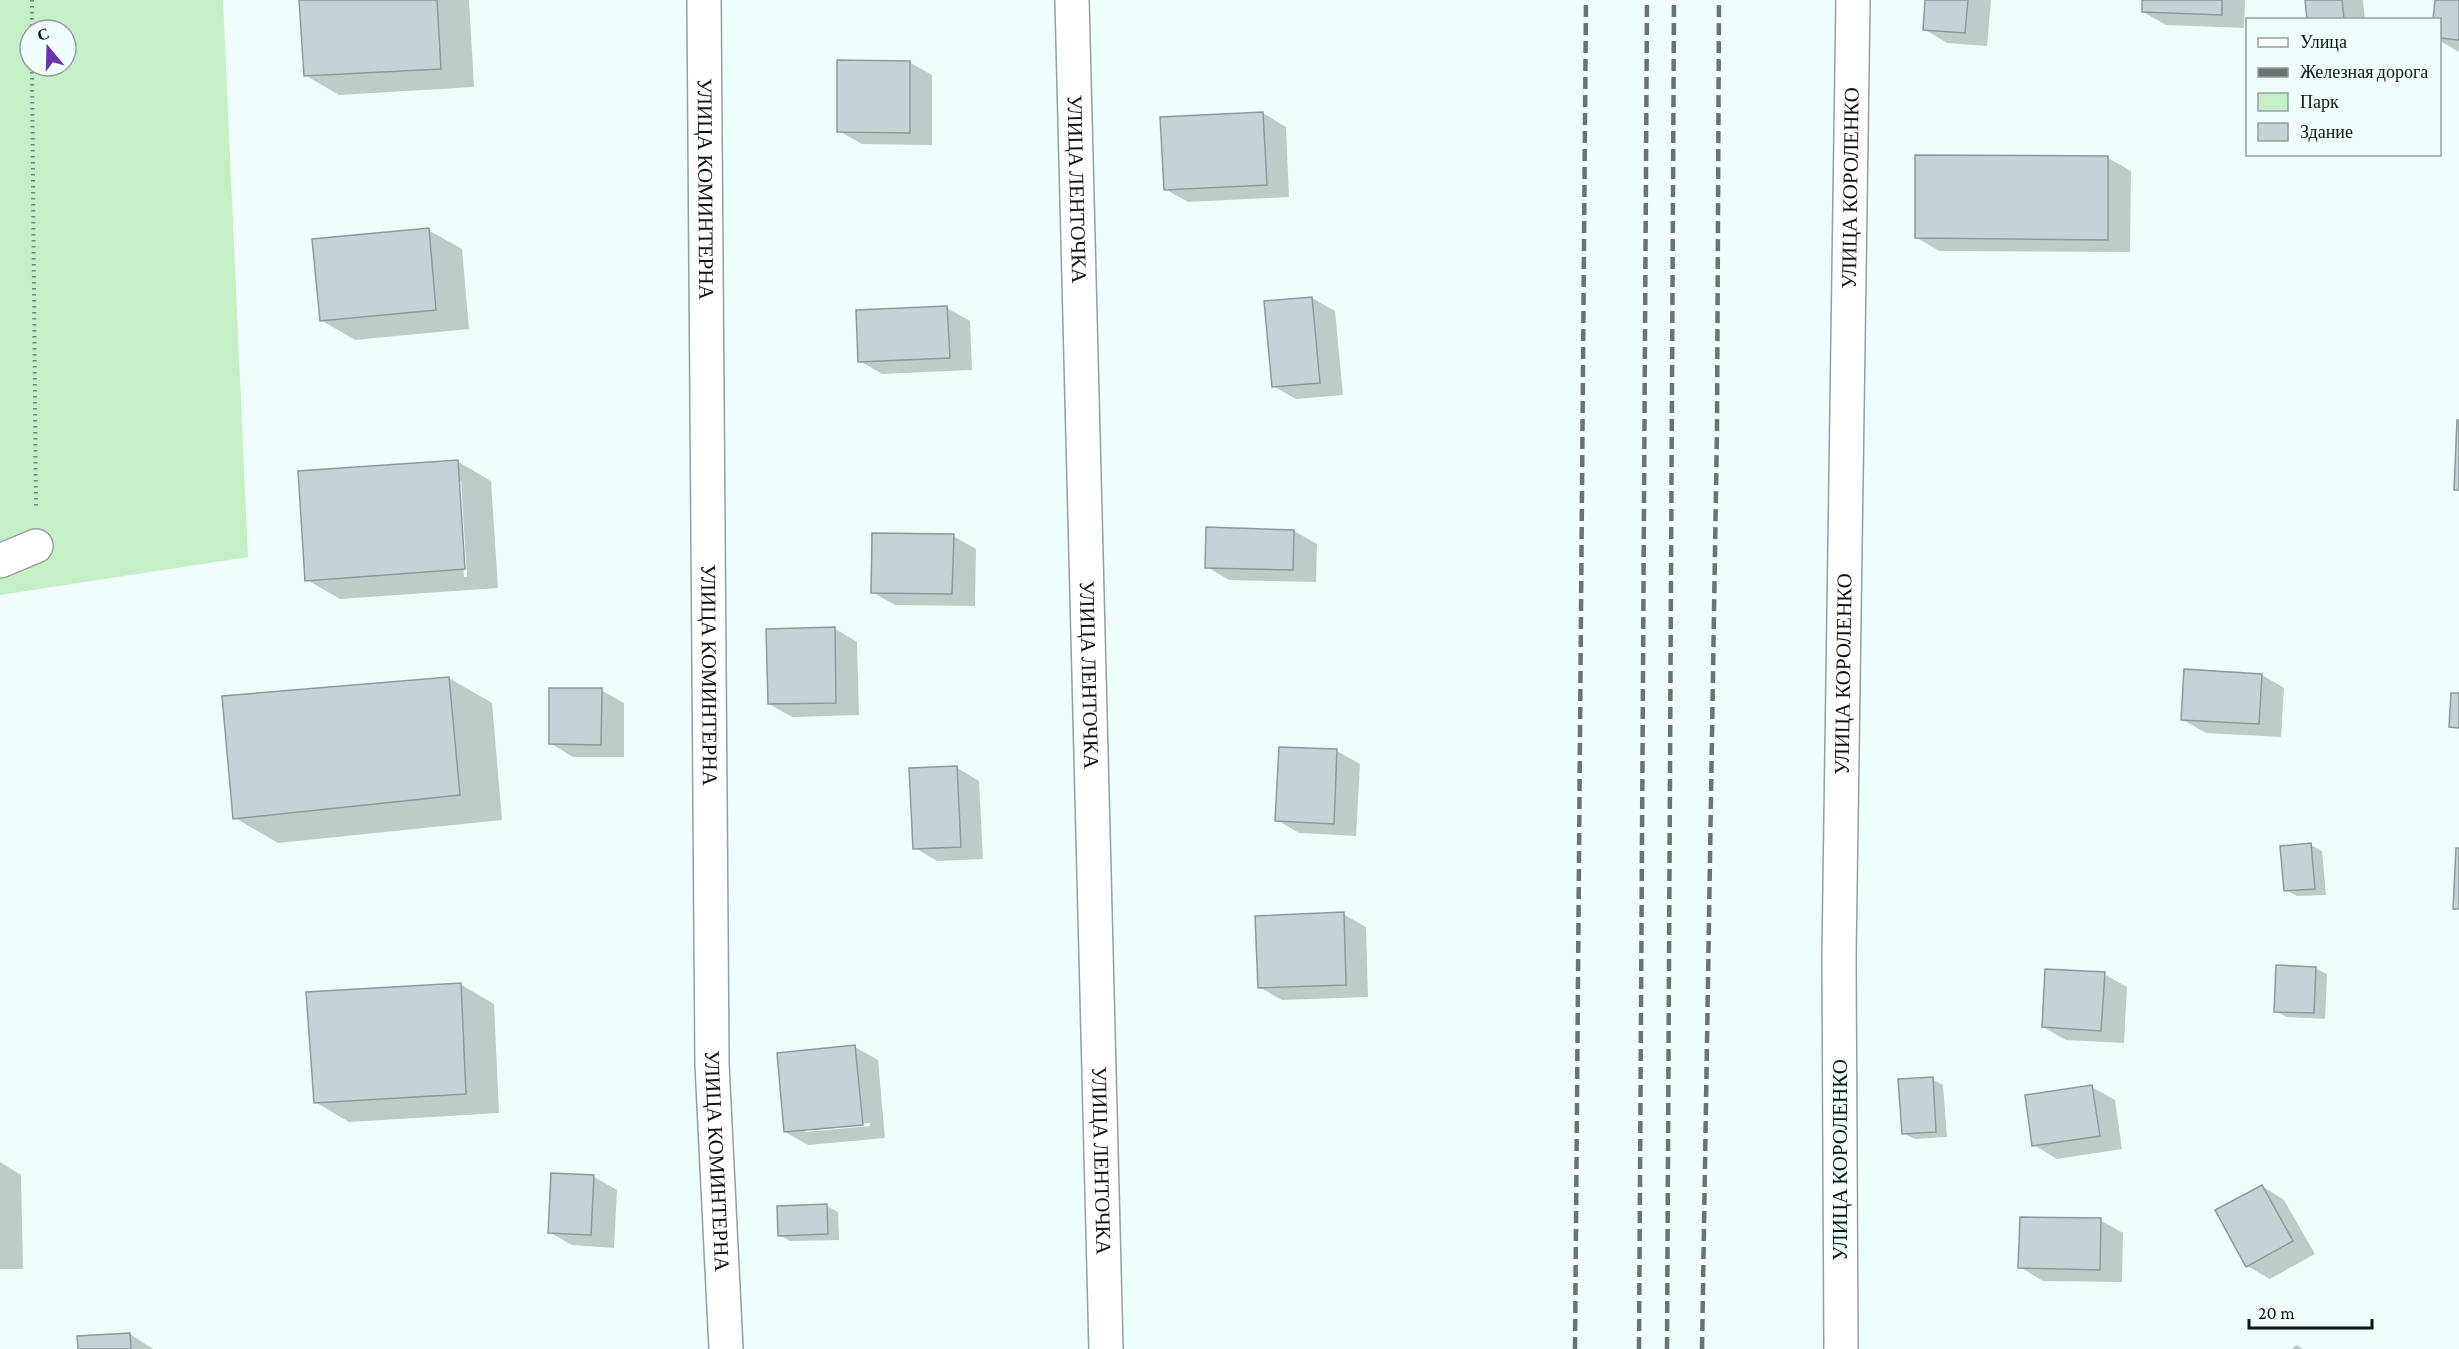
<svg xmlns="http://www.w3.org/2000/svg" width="2459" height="1349" font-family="'Crimson Pro',serif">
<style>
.green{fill:#c5efc5;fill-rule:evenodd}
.shadow{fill:#0003;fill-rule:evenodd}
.building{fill:#c5d3d6;stroke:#8d9a9d;stroke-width:1.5}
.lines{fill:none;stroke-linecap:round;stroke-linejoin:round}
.minor-casing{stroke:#93a09f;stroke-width:36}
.secondary-casing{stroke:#93a09f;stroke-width:36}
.path{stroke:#7a8382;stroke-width:4;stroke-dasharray:1.5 4.5;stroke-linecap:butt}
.minor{stroke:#fff;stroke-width:33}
.secondary{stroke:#fff;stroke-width:33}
.rail{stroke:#6a7372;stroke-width:4.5;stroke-dasharray:12 6;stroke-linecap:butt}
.labels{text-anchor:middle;stroke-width:4.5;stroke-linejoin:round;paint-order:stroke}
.street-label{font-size:21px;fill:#0f1413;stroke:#effefc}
</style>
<rect width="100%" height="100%" fill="#effefc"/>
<path class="green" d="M0 0H223L248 557 0 595ZM30 30H66V66H30Z"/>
<g class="shadow">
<path d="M301 0H469L474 87 339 95 305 75Z"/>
<path d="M1927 0H1991L1987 46 1947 43 1924 29Z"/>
<path d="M2144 0H2245L2244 28 2166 25 2143 12Z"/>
<path d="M2307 0H2363L2365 20H2309Z"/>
<path d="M2436 0H2459V52L2440 41Z"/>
<path d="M909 62 932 75V145L862 144 839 131Z"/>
<path d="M1263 113 1286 127 1289 197 1188 202 1165 189Z"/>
<path d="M2108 158 2131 171 2130 252 1939 251 1916 237Z"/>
<path d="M428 230 462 249 469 329 355 340 321 320Z"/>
<path d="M1312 298 1335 311 1343 395 1296 399 1273 386Z"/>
<path d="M947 308 970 321 972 370 882 374 860 361Z"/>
<path d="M457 461 491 481 498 588 340 599 307 580ZM458 481H461L467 577H464Z"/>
<path d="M1294 531 1317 544 1316 582 1229 580 1207 567Z"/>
<path d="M953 536 976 549 975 606 895 605 872 592Z"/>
<path d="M834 628 857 642 859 715 792 717 769 704Z"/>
<path d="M2262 675 2284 688 2281 737 2206 733 2183 720Z"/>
<path d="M449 678 492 703 502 820 278 843 235 818Z"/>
<path d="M601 690 624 703V757H573L550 743Z"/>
<path d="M1337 751 1360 764 1356 836 1299 833 1277 820Z"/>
<path d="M956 767 979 781 983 859 937 861 915 848Z"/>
<path d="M2311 845 2322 851 2326 895 2297 896 2286 890Z"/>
<path d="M1343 914 1366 927 1368 997 1282 1000 1259 987Z"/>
<path d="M2315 968 2327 974 2325 1019 2287 1017 2275 1011Z"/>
<path d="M2104 974 2127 987 2124 1043 2066 1040 2043 1027Z"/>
<path d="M460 984 494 1004 499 1113 349 1122 315 1102Z"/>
<path d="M855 1047 878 1060 885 1138 808 1145 785 1132ZM870 1123V1126L805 1132V1129Z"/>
<path d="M1932 1079 1943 1085 1947 1137 1915 1139 1903 1133Z"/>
<path d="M2092 1087 2115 1100 2122 1149 2057 1159 2034 1145Z"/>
<path d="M0 1162 21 1175 23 1269H0Z"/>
<path d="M553 1174 594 1177 617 1190 614 1248 572 1245 549 1232Z"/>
<path d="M2262 1186 2284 1200 2315 1254 2270 1279 2247 1266Z"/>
<path d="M827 1206 838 1212 839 1240 790 1241 779 1235 778 1207Z"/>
<path d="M2100 1220 2123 1233 2122 1282 2043 1281 2020 1267Z"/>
<path d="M130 1334 153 1349H80Z"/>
<path d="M2296 1345 2303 1349H2292Z"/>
</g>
<g class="building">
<path d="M299 0H437L441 69 304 76Z"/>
<path d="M1925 0H1968L1965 33 1923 30Z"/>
<path d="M2142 0H2222V15L2142 12Z"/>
<path d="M2305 0H2342L2344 20H2307Z"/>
<path d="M2435 0H2459V40L2440 38V20H2433Z"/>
<path d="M837 60 910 61V133L837 132Z"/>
<path d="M1263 112 1267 185 1164 190 1160 117Z"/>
<path d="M1915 155 2108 156V240L1915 238Z"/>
<path d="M429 228 436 310 320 321 312 239Z"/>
<path d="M1312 297 1320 383 1272 387 1264 301Z"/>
<path d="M947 306 950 358 858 362 856 310Z"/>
<path d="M2457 420H2459V490H2454Z"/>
<path d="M458 460 465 569 305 581 298 471Z"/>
<path d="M1206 527 1294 530 1293 570 1205 568Z"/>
<path d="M872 533 954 534 952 594 871 593Z"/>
<path d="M835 627 836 703 768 704 766 629Z"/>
<path d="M2184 669 2262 674 2259 724 2181 720Z"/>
<path d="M449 677 460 795 233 819 222 696Z"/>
<path d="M549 688H602L601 745 549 744Z"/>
<path d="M2451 693H2459V728L2449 727Z"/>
<path d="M1279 747 1337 749 1334 824 1275 821Z"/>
<path d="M957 766 961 847 913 849 909 768Z"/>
<path d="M2311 843 2315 889 2284 891 2280 846Z"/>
<path d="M2456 848H2459V909H2453Z"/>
<path d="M1344 912 1346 985 1258 988 1255 916Z"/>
<path d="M2276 965 2316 967 2314 1013 2274 1012Z"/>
<path d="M2045 969 2105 972 2101 1031 2042 1027Z"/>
<path d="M461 983 466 1094 314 1103 306 992Z"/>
<path d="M855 1045 863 1125 784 1132 777 1053Z"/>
<path d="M1933 1077 1936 1132 1902 1134 1898 1079Z"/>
<path d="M2092 1085 2100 1136 2032 1146 2025 1095Z"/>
<path d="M551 1173 594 1175 591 1235 548 1233Z"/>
<path d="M2262 1185 2293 1241 2246 1267 2215 1210Z"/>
<path d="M827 1204 828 1234 778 1236 777 1206Z"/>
<path d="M2020 1217 2101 1218 2100 1270 2018 1268Z"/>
<path d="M130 1333 131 1349H78L77 1336Z"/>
</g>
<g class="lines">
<g class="minor-casing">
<g id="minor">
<path id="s1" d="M704 0 712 1064 726 1349"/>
<path d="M0 561 36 546"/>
<path id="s2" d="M1841 1349 1839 956 1853 0"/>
</g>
</g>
<g class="secondary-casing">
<g id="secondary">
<path id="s3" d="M1072 0 1106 1349"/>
</g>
</g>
<g class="path">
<path d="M32 0V30"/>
<path d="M32 66 36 509"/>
</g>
<use href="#minor" class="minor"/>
<use href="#secondary" class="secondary"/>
<g class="rail">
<path d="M1575 1349 1586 0"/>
<path d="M1639 1349 1647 0"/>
<path d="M1667 1349 1674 0"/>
<path d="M1702 1349 1717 429 1719 0"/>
</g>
</g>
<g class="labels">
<g class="street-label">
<text dy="7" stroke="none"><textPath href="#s1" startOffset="189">УЛИЦА КОМИНТЕРНА</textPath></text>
<text dy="7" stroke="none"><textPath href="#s3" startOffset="189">УЛИЦА ЛЕНТОЧКА</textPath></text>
<text dy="7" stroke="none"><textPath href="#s2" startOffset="1161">УЛИЦА КОРОЛЕНКО</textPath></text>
<text dy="7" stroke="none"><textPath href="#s3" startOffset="675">УЛИЦА ЛЕНТОЧКА</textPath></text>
<text dy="7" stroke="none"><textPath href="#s2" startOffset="675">УЛИЦА КОРОЛЕНКО</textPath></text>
<text dy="7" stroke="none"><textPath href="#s1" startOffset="675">УЛИЦА КОМИНТЕРНА</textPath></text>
<text dy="7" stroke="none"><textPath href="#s3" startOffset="1161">УЛИЦА ЛЕНТОЧКА</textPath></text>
<text transform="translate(1840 1160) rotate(-90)" y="7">УЛИЦА КОРОЛЕНКО</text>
<text dy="7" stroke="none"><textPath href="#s1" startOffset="1161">УЛИЦА КОМИНТЕРНА</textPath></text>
</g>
</g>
<rect x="2246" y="18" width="195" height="138" fill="#effefc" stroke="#95a09f" stroke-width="1.5"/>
<rect x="2258" y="38" width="30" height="9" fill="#ffffff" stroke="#95a09f" stroke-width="1.5"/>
<text x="2300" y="48" font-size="18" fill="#0f1413">Улица</text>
<rect x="2258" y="68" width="30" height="9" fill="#6a7372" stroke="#95a09f" stroke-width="1.5"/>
<text x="2300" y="78" font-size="18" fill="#0f1413">Железная дорога</text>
<rect x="2258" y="93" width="30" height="18" fill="#c5efc5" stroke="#95a09f" stroke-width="1.5"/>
<text x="2300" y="108" font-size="18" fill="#0f1413">Парк</text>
<rect x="2258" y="123" width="30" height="18" fill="#c5d3d6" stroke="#95a09f" stroke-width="1.5"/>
<text x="2300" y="138" font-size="18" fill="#0f1413">Здание</text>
<g transform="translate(48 48) rotate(341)"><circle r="28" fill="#effefc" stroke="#95a09f" stroke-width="1.5"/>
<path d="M0-4.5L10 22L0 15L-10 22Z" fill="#6936ad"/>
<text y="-9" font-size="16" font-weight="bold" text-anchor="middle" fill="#0f1413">С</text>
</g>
<path d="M2249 1319v9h123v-9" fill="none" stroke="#0f1413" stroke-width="3"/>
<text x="2258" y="1319" font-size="18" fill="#0f1413" stroke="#effefc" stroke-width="4.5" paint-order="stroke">20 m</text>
</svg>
